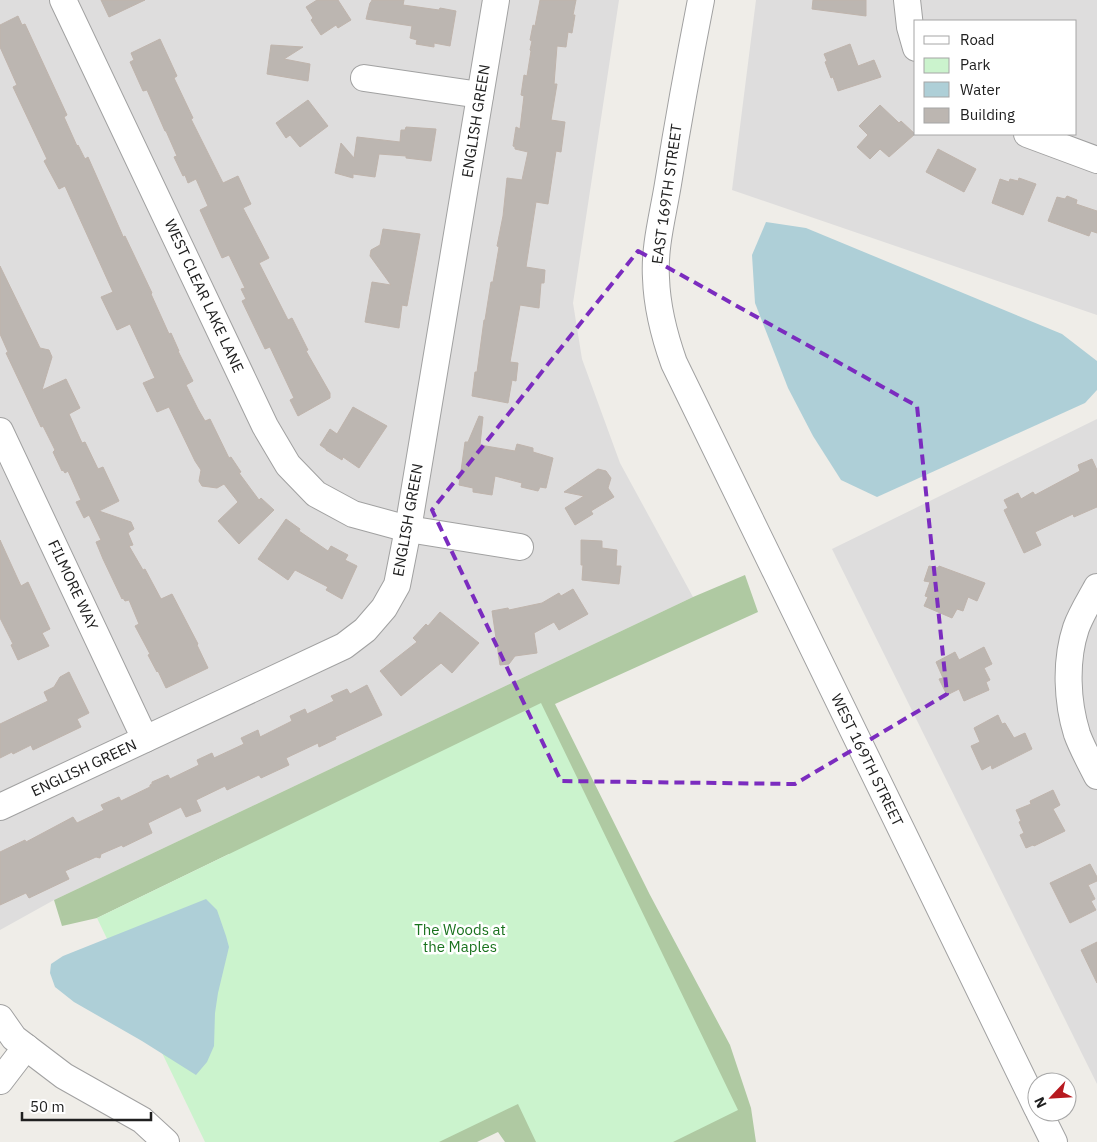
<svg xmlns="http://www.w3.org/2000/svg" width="1097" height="1142" font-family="'IBM Plex Sans',sans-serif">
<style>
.residential{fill:#dedddd;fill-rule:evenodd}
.forest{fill:#afc9a2}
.park{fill:#cbf3cd}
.water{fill:#aecfd7}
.building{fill:#bcb6b1;stroke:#bfb4ac}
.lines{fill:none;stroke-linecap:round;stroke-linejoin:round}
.minor-casing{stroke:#a1a1a1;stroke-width:28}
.minor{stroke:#fff;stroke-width:26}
.marked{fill:none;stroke:#7b2cbf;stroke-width:4;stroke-dasharray:10 6;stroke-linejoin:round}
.labels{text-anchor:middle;stroke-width:5;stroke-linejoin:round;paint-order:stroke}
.street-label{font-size:15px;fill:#202020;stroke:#fff}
.park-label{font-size:15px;fill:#1a721e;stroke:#fff}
</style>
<rect width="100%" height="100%" fill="#efede8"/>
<g class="residential">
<path d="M0 0H619L573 303 582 359 620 463 693 597 54 900 0 930Z"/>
<path d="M756 0H1097V315L732 190ZM916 21H1076V134H916Z"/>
<path d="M1097 419V1084L832 549Z"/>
</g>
<path class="forest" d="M745 575 758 612 555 704 650 895 730 1045 751 1108 756 1142H505L498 1132 477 1142H206L229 854 97 918 62 926 54 900 693 597Z"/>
<path class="park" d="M541 703 738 1110 673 1142H536L518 1104 439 1142H205L97 918Z"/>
<g class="water">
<path d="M766 222 806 228 1062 334 1097 361V390L1085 403 877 497 841 480 813 436 788 388 755 303 752 255Z"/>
<path d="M206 899 217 910 226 936 229 947 218 993 215 1013 214 1046 207 1062 196 1075 142 1041 74 1002 55 987 50 973 51 964 63 956Z"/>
</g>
<g class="building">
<path d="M101 0H145L109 17Z"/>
<path d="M317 0H338L351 20 338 28 336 25 321 35 311 20 313 18 306 7Z"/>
<path d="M372 0H404L403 5 439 10 440 8 456 11 450 46 434 43V47L416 44 417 40 410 38 412 26 366 19 370 3 371 2Z"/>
<path d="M540 0H576L573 15H575L572 33 568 32 566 47 557 46 554 84H557L551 120 565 122 561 152 556 151 548 204 536 202 526 267 545 270 544 283H541L539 308 520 305 510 362 518 363 516 381 512 380 508 403 472 396 475 372H477L484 320H485L491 282H493L499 247 497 246 503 216 507 178 522 180 528 152 515 149V147L513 146 516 127 520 129 524 96 521 95 524 75 527 76 531 51 530 50 532 41 530 40 533 25 535 26Z"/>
<path d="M813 0H866V16L812 9Z"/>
<path d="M18 16 22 25 25 24 67 115 64 117 77 146 78 145 85 159 88 157 122 234 123 237 125 236 152 293 151 294 169 334 171 333 179 351H178L193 381 186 385 198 409 205 421 210 419 229 458 231 457 241 472 239 473 259 500 261 498 274 510 239 544 218 521 238 502 224 484 217 488 202 486 199 481 201 470 195 461 169 407 157 412 143 383 155 378 130 324 117 330 101 297 113 292 65 186 59 189 44 161 47 159 13 87 17 85 0 47V25Z"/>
<path d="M160 39 177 76 174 78 193 118 191 119 223 183 238 176 251 204 243 208 269 258 259 263 288 320 292 318 308 350 306 351 330 393V398L298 416 290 400 294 398 270 347 265 349 242 301 246 299 241 289 245 288 229 255 222 258 200 210 208 206 196 179 188 183 185 175 183 176 174 157 177 156 166 131H165L147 90 143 91 130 62 134 60 131 53Z"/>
<path d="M850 44 858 66 874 60 881 77 838 91 833 77 831 78 825 62 827 61 824 54Z"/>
<path d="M271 45 303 47 284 59 310 64 308 81 267 74Z"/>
<path d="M308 100 328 126 300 147 290 135 286 138 276 123Z"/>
<path d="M880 105 899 123 901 121 915 134 889 157 880 149 870 159 857 147 868 135 859 126Z"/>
<path d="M406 127 436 129 431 161 406 158V156L379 154 375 177 353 174V178L335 173 341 143 354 158 357 137 400 142 401 130H405Z"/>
<path d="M938 149 976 169 964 192 926 172Z"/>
<path d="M1019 178 1036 184 1023 215 992 203 1000 179 1009 182 1010 179 1018 181Z"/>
<path d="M1067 196 1077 200 1076 204 1097 211V233L1091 231 1089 236 1048 221 1057 197 1065 199Z"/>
<path d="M383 229 420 234 407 306 402 305 399 328 365 322 372 282 391 285 370 256 371 250 380 245Z"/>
<path d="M0 266 40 348 49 350 52 357 42 390 66 379 80 408 69 414 82 443 85 442 98 469 103 467 119 501 99 511 131 522 134 529 128 533 133 545 129 546 143 570 145 569 161 599 172 594 198 644 197 645 208 668 166 688 158 671 157 672 148 655 150 654 135 626 139 624 129 600 125 601 123 598 122 599 103 559 96 542 101 540 89 515 84 518 76 502 81 500 68 471 65 473 63 470 62 471 53 452 55 450 43 426 41 427 6 353 8 352 0 334Z"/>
<path d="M353 407 387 426 359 468 343 457 342 460 326 450V449L320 445 330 429 337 434Z"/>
<path d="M479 416 483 417 480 445 515 451 517 444 533 448V452L553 458 546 488 540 487 538 491 521 487 522 483 495 476 492 495 473 492V488L459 485 465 442H468Z"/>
<path d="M1092 459 1097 470V507L1074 517 1073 514 1035 532 1041 545 1024 553 1004 510 1008 508 1004 500 1018 493 1021 499 1033 492 1035 495 1080 471 1078 465Z"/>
<path d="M598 469 606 471 611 478 608 488 614 497 591 511 593 514 575 525 565 508 584 496 564 492Z"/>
<path d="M286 519 300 529 299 531 328 551 331 546 348 555 345 560 357 566 342 599 326 590 328 587 295 570 288 580 258 559Z"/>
<path d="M0 540 21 586 28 582 50 629 42 633 49 646 18 660 11 645 13 644 0 618Z"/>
<path d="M581 540 602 541V548L617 550 616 566H621L619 584 582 580 583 565H581Z"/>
<path d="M929 566 938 568 939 566 985 583 977 601 968 597 963 611 957 609 952 618 924 606 928 597 925 596 930 582 924 581Z"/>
<path d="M573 589 588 614 559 630 554 622 534 633 537 653 515 656 509 664 500 665 492 611 508 608 509 610 542 603 559 593 561 596Z"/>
<path d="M440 612 479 643 452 673 441 663 401 696 380 671 417 642 413 638 426 624 428 626Z"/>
<path d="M984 647 992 664 984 668 990 680 986 682 989 690 964 701 959 689 947 695 939 679 943 678 936 662 955 652 959 660Z"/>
<path d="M69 672 89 713 77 719 81 727 33 750 31 745 13 754 12 752 0 758V724L48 701 44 692 54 687 60 677Z"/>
<path d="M367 685 382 715 335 737 336 739 319 747 318 743 286 758 289 765 261 778 259 775 227 790 225 786 196 800 201 811 186 817 181 807 148 823 152 833 123 847 122 845 101 854 100 858 96 857 65 871 69 879 29 898 26 893 0 905V852L25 840 26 842 73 817 77 823 104 810 101 805 119 797 121 801 150 787V785L152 784V782L168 775 170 779 199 765 197 760 212 753 214 758 244 744 241 738 258 730 260 737 292 721 290 716 305 709 307 714 334 701 331 696 347 689 350 694Z"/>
<path d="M998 715 1002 724 1005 723 1014 738 1025 733 1032 749 992 769 991 765 982 770 971 746 980 742 974 728Z"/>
<path d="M1053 790 1060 805 1053 809 1065 831 1034 846 1033 845 1026 848 1020 835 1024 833 1019 822 1021 821 1016 810 1031 804 1030 801Z"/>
<path d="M1090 864 1097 877V881L1088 885 1095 899 1091 901 1096 910 1070 923 1050 883Z"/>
<path d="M1097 942V983L1081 950Z"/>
</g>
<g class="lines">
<g class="minor-casing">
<g id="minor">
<path d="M63 0 265 426 288 465 316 494 353 514 408 529 520 547"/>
<path d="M701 0C689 61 678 122 668 184 663 215 654 247 656 278 657 308 664 335 674 363L1037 1108"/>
<path d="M907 0 910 27 916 48"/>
<path d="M364 78 480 95"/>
<path d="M1027 134 1097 160"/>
<path d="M0 431 145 739"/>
<path d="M1097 587C1090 600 1081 614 1076 628 1065 661 1067 702 1077 734 1082 748 1090 762 1097 776"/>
<path d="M0 807 344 646 365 630 384 608 397 585 408 529 496 0"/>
<path d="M0 1018 14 1038 64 1076 142 1120 166 1142"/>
<path d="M0 1081 26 1047"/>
<path d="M1039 1112 1054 1142"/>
</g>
</g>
<use href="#minor" class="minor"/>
</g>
<path class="marked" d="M638 251 917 406 947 694 795 784 561 781 432 510Z"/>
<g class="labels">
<g class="street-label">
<text transform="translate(476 121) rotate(-81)" y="5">ENGLISH GREEN</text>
<text transform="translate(667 194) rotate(-82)" y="5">EAST 169TH STREET</text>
<text transform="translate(204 296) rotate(65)" y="5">WEST CLEAR LAKE LANE</text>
<text transform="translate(408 520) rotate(-80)" y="5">ENGLISH GREEN</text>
<text transform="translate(73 585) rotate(65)" y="5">FILMORE WAY</text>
<text transform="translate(867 760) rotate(64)" y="5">WEST 169TH STREET</text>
<text transform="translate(84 768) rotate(-25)" y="5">ENGLISH GREEN</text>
</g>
<g class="park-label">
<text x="460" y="935">The Woods at<tspan x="460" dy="17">the Maples</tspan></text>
</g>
</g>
<rect x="914" y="20" width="162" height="115" fill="#ffffff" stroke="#a6a6a6"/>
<rect x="924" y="36" width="25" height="8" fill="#ffffff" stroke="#a6a6a6"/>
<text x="960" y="45" font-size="15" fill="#202020">Road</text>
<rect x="924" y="58" width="25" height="15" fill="#cbf3cd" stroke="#a6a6a6"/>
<text x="960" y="70" font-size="15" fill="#202020">Park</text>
<rect x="924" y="82" width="25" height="15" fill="#aecfd7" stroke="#a6a6a6"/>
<text x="960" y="95" font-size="15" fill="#202020">Water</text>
<rect x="924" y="108" width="25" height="15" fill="#bcb6b1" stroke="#a6a6a6"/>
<text x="960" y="120" font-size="15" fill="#202020">Building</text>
<g transform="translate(1052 1097) rotate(245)"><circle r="24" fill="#ffffff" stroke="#a6a6a6"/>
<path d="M0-4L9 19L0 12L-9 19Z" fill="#b7191f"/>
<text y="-8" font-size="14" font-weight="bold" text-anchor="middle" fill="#202020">N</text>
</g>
<path d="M22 1112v8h129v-8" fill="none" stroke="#202020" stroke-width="2.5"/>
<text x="30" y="1112" font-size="15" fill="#202020" stroke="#ffffff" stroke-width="4" paint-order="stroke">50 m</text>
</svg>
